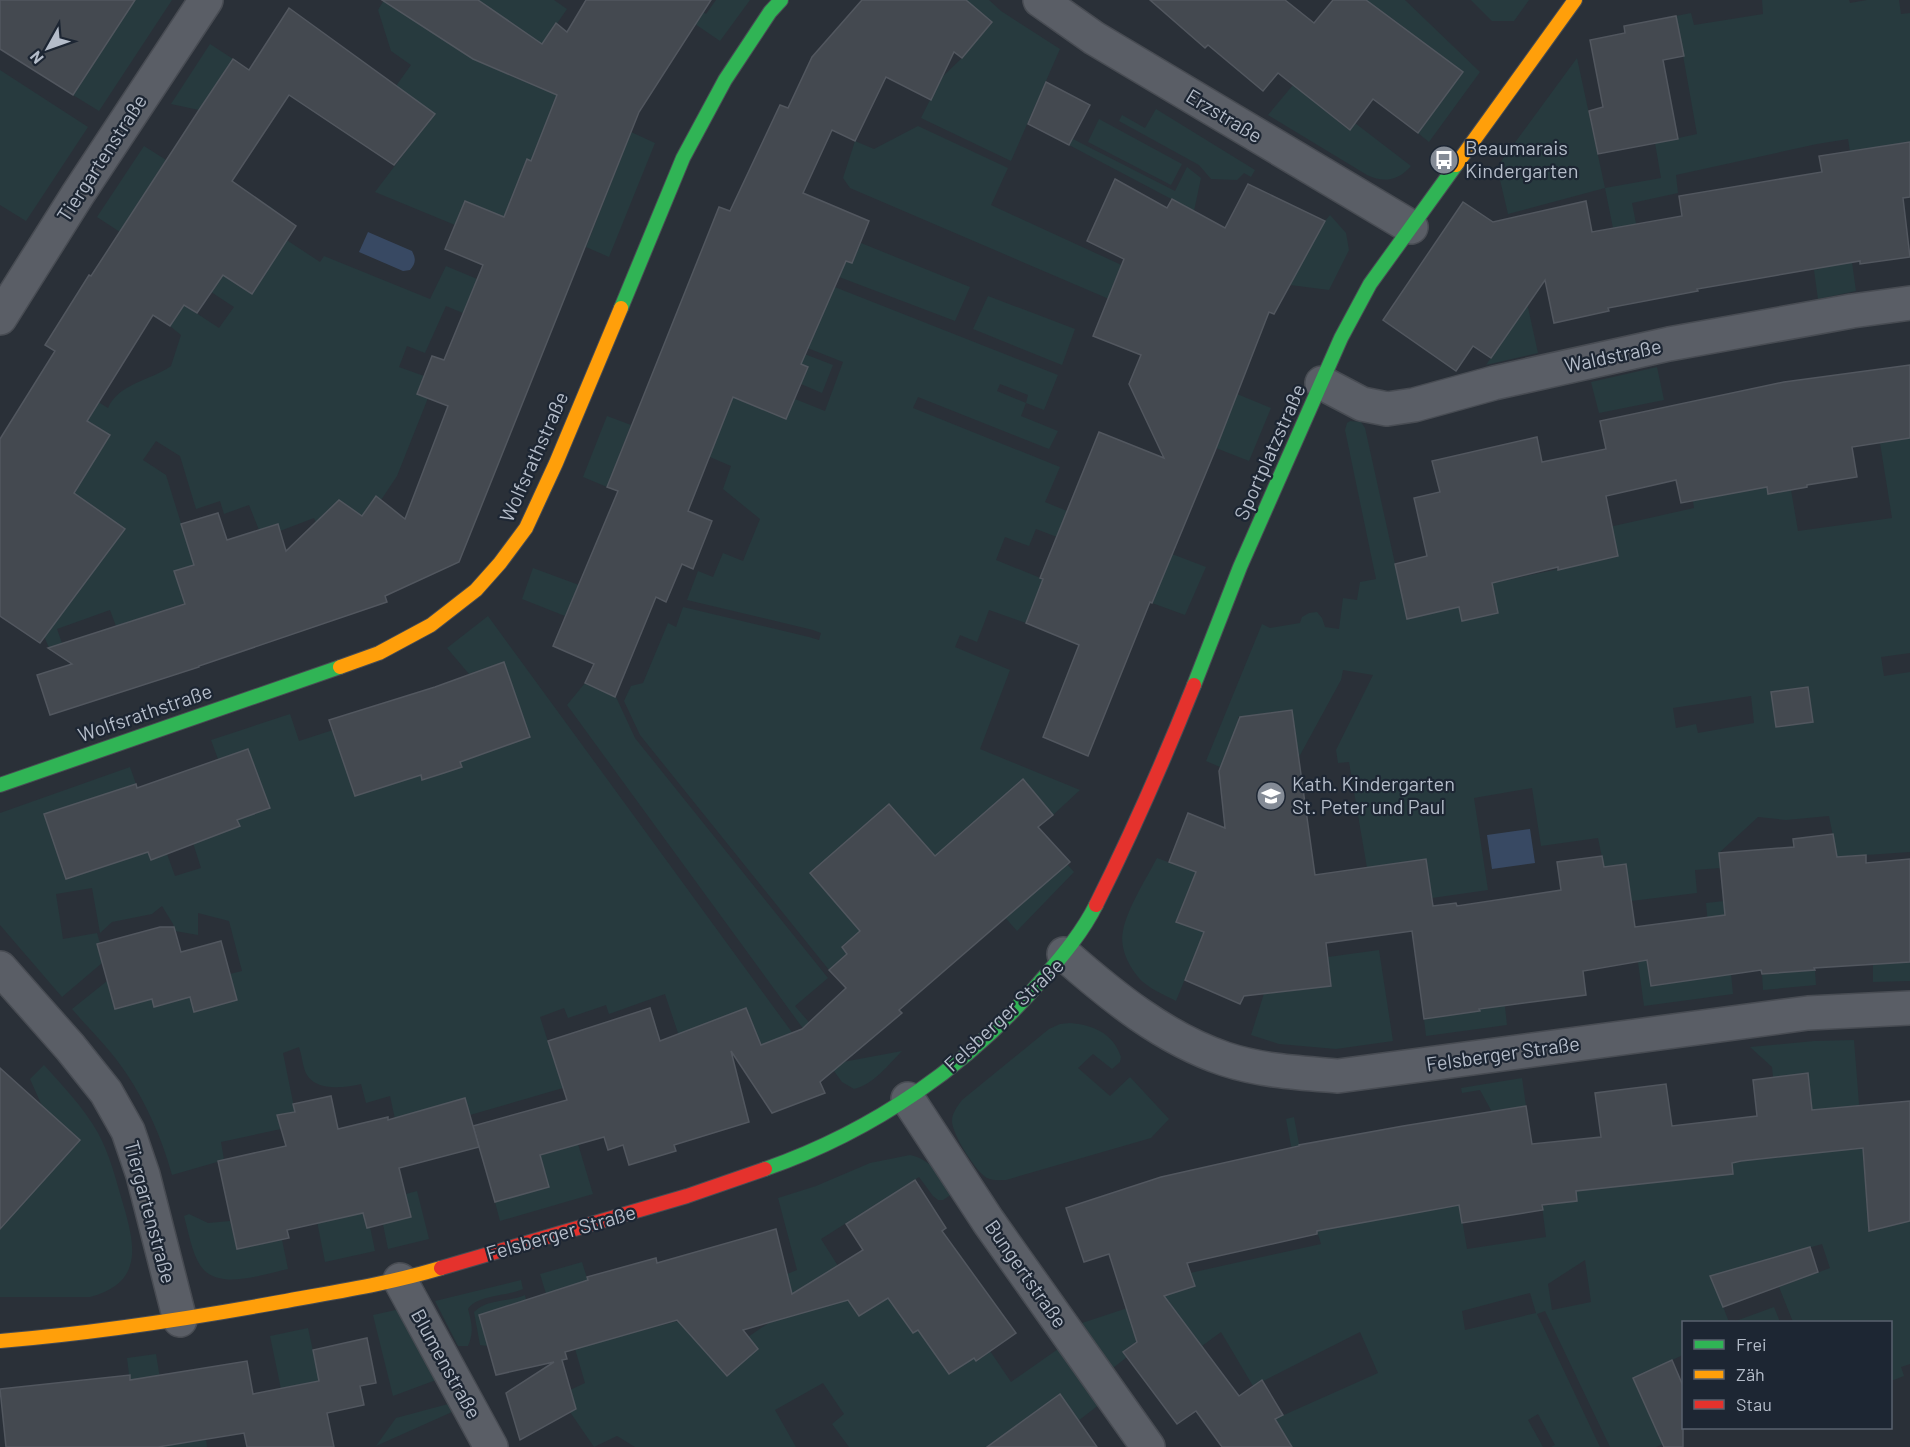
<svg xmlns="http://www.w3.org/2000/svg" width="1910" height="1447" font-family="Barlow,sans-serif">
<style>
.green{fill:#273a3e;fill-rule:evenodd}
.water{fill:#384963}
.building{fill:#444950;stroke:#52575f;stroke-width:1.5}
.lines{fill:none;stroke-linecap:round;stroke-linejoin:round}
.street-casing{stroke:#484c53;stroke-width:36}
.fast-casing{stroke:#484c53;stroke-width:16}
.slow-casing{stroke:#484c53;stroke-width:16}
.jam-casing{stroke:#484c53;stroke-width:16}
.street{stroke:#5a5e66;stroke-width:33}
.fast{stroke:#30b455;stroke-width:14}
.slow{stroke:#ff9f0a;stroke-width:14}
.jam{stroke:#e5322d;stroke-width:14}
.labels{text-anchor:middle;stroke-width:4.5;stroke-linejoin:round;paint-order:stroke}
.street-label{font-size:20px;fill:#b4bcc9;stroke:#1d2633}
.poi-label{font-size:20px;fill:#b4bcc9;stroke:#1d2633;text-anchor:start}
</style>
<rect width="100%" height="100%" fill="#2a3038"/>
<g class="green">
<path d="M96 0H172L99 111 73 95 123 18Z"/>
<path d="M384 0H554L567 9 532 60 456 48 475 60 566 99 531 161 527 160 514 191 516 222 465 201 455 225 375 192 434 114 396 86 411 65 391 51 378 10Z"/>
<path d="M660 0H686L706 14 716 0H750L720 41Z"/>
<path d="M966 0H989L1001 11 1060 49 1011 161 921 118 941 78 962 58 992 23Z"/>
<path d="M1364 0H1405L1480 72 1429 142 1418 133 1463 72 1390 17 1316 103 1349 130 1355 123 1411 166C1398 181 1384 183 1367 175L1268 115Z"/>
<path d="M1471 0H1529L1514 21H1492Z"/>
<path d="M1762 0H1849L1850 3 1867 0H1899L1901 14 1910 13V142L1852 165 1848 139 1817 144 1676 175 1678 193 1632 203 1640 244 1617 248 1605 188 1508 214 1497 167 1577 58 1605 188 1661 178 1655 143 1697 134 1676 16 1691 13 1694 25 1763 14Z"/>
<path d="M210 44 233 59 199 110 171 104Z"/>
<path d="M0 70 88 127 26 221 0 205Z"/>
<path d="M1156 109 1255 170 1251 177 1244 173 1237 180 1211 179 1199 165 1119 121 1122 115 1145 128Z"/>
<path d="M1099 119 1182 164 1171 185 1088 142Z"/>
<path d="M918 126 1008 168 991 205 1128 268 1123 305 850 188 843 178 855 141 874 149Z"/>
<path d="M631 132 655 143 609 257 586 247Z"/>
<path d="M1073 139 1175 191 1187 167 1201 178 1194 211 1069 145Z"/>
<path d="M144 146 166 160 120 232 97 217Z"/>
<path d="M1840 175 1856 291 1818 299 1814 270 1836 265 1823 177Z"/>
<path d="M270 206 282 217 273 231 320 262 324 256 430 299 446 266 477 279 463 313 446 306 425 353 407 346 399 367 424 376 417 394 428 398 397 476 381 500 375 497 362 516 339 500 326 513 325 544 314 518 280 531 277 524 259 530 249 505 224 514 220 501 196 509 180 456 156 441 143 460 166 475 194 565 174 572 185 603 116 626 110 610 57 629 62 643 49 648 44 636 124 529 52 492 78 485 110 435 33 386 47 370 108 408C119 383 150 381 171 366L181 335 170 326 184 305 219 328 234 307 202 286 258 224Z"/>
<path d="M1330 215 1346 233 1349 250 1329 290 1290 285 1325 221Z"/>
<path d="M861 243 970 287 955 321 826 272 832 256 852 263Z"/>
<path d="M822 282 1058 375 1044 410 1026 403 1021 416 1058 431 1049 449 918 397 913 408 1060 467 1045 502 1067 511 1057 537 1036 529 1029 546 1005 537 996 560 1043 579 1026 623 989 610 977 642 960 635 955 647 1010 670 980 749 1080 790 1053 815 1023 779 957 837 1004 890 1067 864 1074 872 1017 931 944 848 903 885 813 877 836 903 879 921 860 932 842 946 847 954 829 970 640 735 624 701 631 686 643 683 668 623 676 627 683 607 809 637 819 640 821 633 813 630 687 600 698 571 713 577 723 553 743 561 760 519 723 489 731 466 703 454 727 393 786 418 795 399 825 411 843 362 777 336ZM1000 384 1028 395 1026 403 997 391Z"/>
<path d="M988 296 1075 329 1062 365 973 329Z"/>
<path d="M1527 303 1538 353 1486 365Z"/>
<path d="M766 339 833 365 822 393 801 384 807 366 788 358Z"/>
<path d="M1657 367 1664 400 1599 413 1591 382Z"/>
<path d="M1237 394 1271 408 1249 461 1216 448Z"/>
<path d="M607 416 631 425 607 487 583 477Z"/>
<path d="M1350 421 1361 422 1365 428 1407 618 1459 605 1463 621 1497 613 1492 583 1617 557 1615 543 1596 530 1694 508 1693 501 1762 460 1768 493 1791 490 1798 531 1892 518 1880 443 1910 438V653L1881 657 1884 676 1910 672V852L1837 857 1829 816 1786 820 1758 817 1719 853 1720 868 1695 870 1697 893 1631 901 1626 864 1604 867 1598 838 1541 846 1532 788 1474 798 1488 890 1432 898 1426 859 1367 868 1349 762 1338 763 1336 750 1373 675 1343 670 1341 680 1299 757 1292 710 1238 717 1241 743 1229 745 1220 767 1206 761 1262 624 1270 628 1300 623 1302 617 1309 613 1317 612 1322 618 1325 627 1339 629 1343 598 1357 600 1360 582 1376 579 1345 430 1347 423ZM1808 688 1776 727 1771 692ZM1751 696 1754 723 1698 733 1696 724 1676 728 1673 708Z"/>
<path d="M1172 554 1206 567 1185 615 1152 603Z"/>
<path d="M533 568 579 585 565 616 522 599Z"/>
<path d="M488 616 810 1057 761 1045 746 1008 696 1027 679 1036 665 994 609 1014 606 1005 568 1018 564 1008 540 1017 563 1088 470 1115 465 1098 431 1108 400 1142 390 1096 366 1103 361 1084C344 1088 313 1092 305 1071 302 1063 302 1055 299 1047L283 1053 295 1112 277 1115 281 1129 221 1142 224 1160 172 1175C162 1139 147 1104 126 1073 111 1050 90 1030 72 1009L107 981 115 1009 152 999 155 1007 190 997 194 1011 230 974 242 971 229 921 198 913V935L175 931 173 924 162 906 152 914 112 922 100 933 92 888 56 894 63 939 97 933 100 943 98 944 102 963 62 997 0 925V813L130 767 136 784 44 814 63 872 108 865 148 852 151 860 167 854 175 876 201 868 193 843 240 826 237 820 268 802 248 749 218 759 211 740 290 714 299 741 333 730 355 796 421 775 423 780 462 767 460 762 530 737 504 662 469 674 447 648Z"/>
<path d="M585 683 616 697 635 738 828 978 795 1006 843 1062 902 1051C889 1064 873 1085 854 1089L842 1082 567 705Z"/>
<path d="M1157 858 1196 872 1176 922 1204 932 1176 1001C1165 995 1152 990 1143 982 1130 970 1119 948 1123 931 1127 909 1146 879 1157 858Z"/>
<path d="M1724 901 1733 994 1644 1006 1638 962 1647 960 1651 986 1699 979 1694 937 1709 935 1706 903Z"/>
<path d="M1379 950 1393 1041 1336 1049 1279 1044 1251 1035 1266 987 1274 993 1331 986 1328 957Z"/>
<path d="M1910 962V981L1873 982V964Z"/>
<path d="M1815 970 1816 985 1763 990 1762 974Z"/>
<path d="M1504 998 1507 1025 1426 1036 1424 1019 1479 1010 1478 1002Z"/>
<path d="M1070 1023C1093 1025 1113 1033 1121 1057L1120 1062 1112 1069 1093 1054 1078 1068 1110 1096 1130 1077 1169 1119 1151 1138 1006 1180C1000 1180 993 1181 987 1178 976 1172 952 1134 952 1121 952 1113 957 1107 962 1100L1049 1029 1060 1024Z"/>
<path d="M1854 1040 1869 1231 1910 1221V1364L1901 1367 1904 1376 1891 1381 1890 1322H1793L1779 1287 1830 1268 1822 1244 1711 1276 1729 1322H1684L1683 1355 1633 1378 1663 1444 1656 1447H1610L1545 1311 1537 1314 1600 1447H1551L1555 1445 1538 1414 1528 1420 1543 1447H1292L1275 1419 1378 1373 1360 1332 1253 1386 1221 1332 1202 1346 1176 1312 1123 1352 1127 1357 1113 1368 1082 1323 1194 1286 1190 1273 1321 1244 1316 1228 1455 1178 1467 1249 1546 1237 1542 1206 1561 1203 1575 1187 1713 1177 1712 1165 1741 1162 1737 1120 1746 1118 1784 1156 1817 1153 1808 1074 1773 1077 1772 1067 1750 1047 1814 1041ZM1585 1260 1591 1302 1552 1310 1548 1284ZM1530 1293 1536 1313 1465 1330 1462 1311Z"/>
<path d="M44 1065C63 1086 84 1108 98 1133 109 1153 115 1176 121 1197 134 1241 147 1282 90 1297H0V1196L16 1211 80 1140 42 1106 30 1079Z"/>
<path d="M1522 1078 1526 1106 1492 1112 1480 1090 1462 1093 1461 1088Z"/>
<path d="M1294 1117 1307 1187 1299 1188 1286 1119Z"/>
<path d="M578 1144 593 1194 500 1221 495 1202 549 1187 540 1155Z"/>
<path d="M303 1150 353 1173 367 1227H370L375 1251 325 1262Z"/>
<path d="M910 1155C932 1159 940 1177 952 1194L943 1200H938L933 1196 919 1177 821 1239 838 1266 859 1316 886 1296 913 1333 918 1330 949 1374 974 1358 977 1361 990 1351 1011 1382 1058 1349 1100 1404 1078 1421 1027 1418 986 1447H849L832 1424 844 1414 823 1383 775 1410 796 1447H635L617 1436 594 1447 570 1412V1390L585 1383 559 1294 547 1297 540 1274 582 1262 606 1340 708 1313 742 1363 757 1349 748 1337 770 1322 798 1314 787 1274 797 1270 778 1198 816 1186 870 1163Z"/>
<path d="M417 1191 429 1239 388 1249 383 1224 411 1217 406 1194Z"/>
<path d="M189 1214 208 1223 230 1221 237 1249 282 1240 288 1269C263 1274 217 1292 200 1265 192 1253 188 1230 184 1216Z"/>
<path d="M521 1280 523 1289C508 1296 476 1295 468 1309 472 1324 474 1332 468 1346H458L435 1301Z"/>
<path d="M525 1295 526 1300 479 1315 488 1346 480 1345 474 1312C489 1298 506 1303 525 1295Z"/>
<path d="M1774 1307 1780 1322H1733Z"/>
<path d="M400 1309 436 1380 393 1396 373 1315Z"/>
<path d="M308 1328 325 1407 281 1389 270 1336Z"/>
<path d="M156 1354 171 1445 206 1439 207 1447H138L127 1358Z"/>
<path d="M448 1404 452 1412 376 1446 396 1418Z"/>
</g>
<g class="water">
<path d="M368 232 412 251C416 259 416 263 410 270L403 271 359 252Z"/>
<path d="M1530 829 1535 863 1492 869 1487 835Z"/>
</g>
<g class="building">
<path d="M0 0H135L73 95 0 49Z"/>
<path d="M382 0H478L542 44 556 23 567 32 586 0H711L639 112 459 562 385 596 387 602 199 666V667L50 715 37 675 72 664 48 648 185 604 174 571 194 565 181 524 218 513 227 540 278 524 286 551 339 500 362 516 376 496 405 519 448 406 417 394 432 356 444 360 483 265 445 249 465 201 504 217 527 159 531 161 557 95 473 59Z"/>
<path d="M862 0H966L992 22 962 58 954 52 931 100 886 77 855 141 832 130 803 193 869 221 852 263 846 261 801 364 808 367 786 419 733 397 688 511 712 521 693 569 682 564 666 602 656 597 615 697 585 683 594 664 553 646 618 491 607 487 719 207 730 211 780 105 788 108 812 57Z"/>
<path d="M1150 0H1285L1314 23 1333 0H1366L1463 72 1418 133 1373 99 1350 130 1278 73 1263 91 1208 45 1205 48Z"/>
<path d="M289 8 435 114 394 165 289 95 232 181 296 226 252 294 223 275 197 313 184 305 170 326 153 315 87 421 110 435 74 493 125 529 40 643 0 616V439L55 351 45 345 89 275 91 276 199 110 233 59 249 70Z"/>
<path d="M1676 16 1684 56 1663 60 1678 139 1598 154 1589 111 1603 107 1590 40 1625 33 1624 26Z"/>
<path d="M1046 82 1090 105 1069 145 1028 124Z"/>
<path d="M1910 142V197L1903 198 1910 257 1860 264V261L1697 289 1698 291 1608 308 1609 311 1554 323 1545 280 1491 358 1473 346 1456 371 1383 320 1463 202 1493 222 1586 201 1592 232 1682 216 1679 196 1822 172 1819 156Z"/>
<path d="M1115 179 1167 208 1172 199 1225 228 1248 184 1325 221 1274 314 1269 312 1215 451 1152 603 1150 602 1088 756 1043 737 1079 645 1026 623 1043 579 1040 578 1099 432 1164 458 1129 384 1141 355 1093 336 1124 259 1087 241Z"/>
<path d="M1910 365V438L1852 447 1857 477 1807 485V487L1768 494 1767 487 1681 503 1676 480 1606 496 1618 556 1558 570V567L1492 583 1498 613 1462 621 1459 607 1407 619 1395 564 1427 556 1414 498 1440 492 1432 461 1537 437 1542 462 1606 449 1600 421 1784 382Z"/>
<path d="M504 662 530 737 460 762 462 767 444 773 422 780 421 775 355 796 329 720 435 687Z"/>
<path d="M1808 687 1813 722 1776 727 1771 692Z"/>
<path d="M1292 710 1315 875 1426 859 1433 906 1456 903 1457 906 1561 890 1557 862 1602 856 1604 867 1626 864 1635 927 1725 915 1719 853 1794 847 1793 839 1833 834 1837 857 1866 855V863L1910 859V962L1814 968 1815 970 1762 974 1761 970 1651 986 1647 960 1583 971 1586 995 1479 1009 1480 1011 1424 1019 1412 931 1326 943 1331 986 1244 996 1240 1004 1185 980 1204 932 1176 922 1196 872 1169 862 1188 813 1225 828 1219 771 1240 717Z"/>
<path d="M248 749 270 808 237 820 240 826 151 860 148 852 66 879 44 814 136 784 137 788Z"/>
<path d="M1023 779 1053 815 1038 827 1070 862 899 1010 902 1013 820 1082 825 1093 772 1113 731 1051 749 1122 674 1145 676 1151 629 1165 623 1145 608 1150 604 1137 540 1155 549 1187 495 1202 473 1126 567 1100 548 1041 650 1008 660 1041 746 1008 761 1045 802 1029 846 988 829 970 847 954 842 947 860 931 810 873 889 804 935 856Z"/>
<path d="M160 927H174L181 952 221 941 237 1000 194 1012 190 997 154 1007 152 999 115 1009 97 944Z"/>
<path d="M0 1068 80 1140 0 1229Z"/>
<path d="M1808 1073 1812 1110 1910 1101V1221L1869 1231 1863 1148 1741 1161 1732 1163 1733 1174 1576 1191 1577 1201 1542 1205 1543 1210 1462 1223 1459 1205 1317 1231V1234L1187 1263 1195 1286 1164 1296 1239 1396 1262 1380 1283 1415 1275 1419 1292 1447H1222L1196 1411 1177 1424 1123 1352 1137 1342 1109 1254 1084 1262 1066 1208 1161 1177 1299 1146V1145L1403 1126 1526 1106 1532 1144 1601 1137 1595 1093 1666 1084 1672 1126 1757 1116 1753 1080Z"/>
<path d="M331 1096 338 1129 388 1117V1120L465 1098 479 1147 399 1168 411 1217 367 1228 363 1213 287 1230 289 1238 237 1249 218 1161 286 1146 277 1115 295 1112 293 1104Z"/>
<path d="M915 1180 946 1228 942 1231 1016 1333 976 1361 974 1358 949 1374 918 1330 913 1333 888 1298 859 1316 848 1300 743 1330 758 1349 727 1376 677 1320 565 1352 567 1359 562 1360 576 1409 520 1440 506 1393 554 1362 496 1375 479 1315 588 1280 587 1277 656 1258 657 1263 776 1229 792 1294 863 1250 846 1224Z"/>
<path d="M1810 1247 1818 1272 1723 1307 1710 1276Z"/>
<path d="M367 1338 376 1383 360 1386 364 1405 327 1413 334 1447H247L244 1433 158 1447H6L0 1389 130 1375V1380L247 1361 253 1394 319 1381 313 1350Z"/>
<path d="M1672 1360 1683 1386V1447H1664L1633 1378Z"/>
<path d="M1060 1394 1097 1447H987Z"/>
</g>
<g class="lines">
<g class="street-casing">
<g id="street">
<path d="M1040 0 1094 38 1411 227"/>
<path d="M0 318 78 194 206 0"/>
<path d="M1322 383 1362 404 1387 409 1414 405 1494 383 1669 344 1852 311 1910 303"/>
<path d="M1064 954C1112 996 1163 1038 1225 1059 1261 1071 1300 1073 1338 1076L1808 1013 1910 1008"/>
<path d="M0 968 70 1047 106 1092 128 1131 143 1175 180 1320"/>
<path d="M908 1099 988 1221 1148 1447"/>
<path d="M400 1280 491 1447"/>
</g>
</g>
<g class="fast-casing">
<g id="fast">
<path d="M621 308 683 158 725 80 770 12 781 0"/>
<path d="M1194 685 1240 567 1341 338 1370 284 1456 165"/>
<path d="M0 785 340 667"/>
<path d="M765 1169C874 1131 971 1064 1045 976 1064 954 1083 931 1096 905"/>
</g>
</g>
<g class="slow-casing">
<g id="slow">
<path d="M1456 165 1575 0"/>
<path d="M340 667 379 653 431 625 476 590 500 563 526 528 556 463 621 308"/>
<path d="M0 1341C94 1333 187 1319 280 1302 334 1292 388 1284 441 1268"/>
</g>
</g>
<g class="jam-casing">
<g id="jam">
<path d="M1096 905C1132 833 1164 760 1194 685"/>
<path d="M441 1268 687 1196 765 1169"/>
</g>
</g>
<use href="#street" class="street"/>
<use href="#fast" class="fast"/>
<use href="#slow" class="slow"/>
<use href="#jam" class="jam"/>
</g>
<defs>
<g id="bus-disc" transform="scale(1.5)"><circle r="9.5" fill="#848b96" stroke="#1d2633"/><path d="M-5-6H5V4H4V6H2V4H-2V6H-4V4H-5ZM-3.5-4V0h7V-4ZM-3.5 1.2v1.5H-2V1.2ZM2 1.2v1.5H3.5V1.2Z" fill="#fff"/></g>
<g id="school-disc" transform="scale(1.5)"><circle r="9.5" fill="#848b96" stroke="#1d2633"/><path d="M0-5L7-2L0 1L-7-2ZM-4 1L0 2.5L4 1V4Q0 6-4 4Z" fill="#fff"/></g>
</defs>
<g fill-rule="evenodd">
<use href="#bus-disc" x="1444" y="160"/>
<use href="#school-disc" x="1271" y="796"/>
</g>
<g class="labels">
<g class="street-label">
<text transform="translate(1224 116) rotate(31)" y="7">Erzstraße</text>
<text transform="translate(102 158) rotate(-57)" y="7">Tiergartenstraße</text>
<text transform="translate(1613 356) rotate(-12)" y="7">Waldstraße</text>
<text transform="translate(1270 452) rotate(-66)" y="7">Sportplatzstraße</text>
<text transform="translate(534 457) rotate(-66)" y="7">Wolfsrathstraße</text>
<text transform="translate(145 713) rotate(-19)" y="7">Wolfsrathstraße</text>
<text transform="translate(1004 1015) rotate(-43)" y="7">Felsberger Straße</text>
<text transform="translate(1503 1054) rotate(-8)" y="7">Felsberger Straße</text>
<text transform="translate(150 1212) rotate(75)" y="7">Tiergartenstraße</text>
<text transform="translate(561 1233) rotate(-16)" y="7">Felsberger Straße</text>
<text transform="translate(1026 1274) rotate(55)" y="7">Bungertstraße</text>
<text transform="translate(446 1364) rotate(61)" y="7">Blumenstraße</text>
</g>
<g class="poi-label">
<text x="1465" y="155">Beaumarais<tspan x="1465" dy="23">Kindergarten</tspan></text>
<text x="1292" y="791">Kath. Kindergarten<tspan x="1292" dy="23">St. Peter und Paul</tspan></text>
</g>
</g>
<rect x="1682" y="1321" width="210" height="108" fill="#1d2633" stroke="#59626f" stroke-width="1.5"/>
<rect x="1694" y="1340" width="30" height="9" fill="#30b455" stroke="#59626f" stroke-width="1.5"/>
<text x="1736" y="1351" font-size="18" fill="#b4bcc9">Frei</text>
<rect x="1694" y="1370" width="30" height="9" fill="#ff9f0a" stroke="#59626f" stroke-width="1.5"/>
<text x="1736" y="1381" font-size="18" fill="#b4bcc9">Zäh</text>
<rect x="1694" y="1400" width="30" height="9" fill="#e5322d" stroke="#59626f" stroke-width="1.5"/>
<text x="1736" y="1411" font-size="18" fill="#b4bcc9">Stau</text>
<g transform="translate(48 48) rotate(230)" stroke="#1d2633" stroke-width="4.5" paint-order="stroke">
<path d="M0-4.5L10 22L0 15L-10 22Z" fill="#b4bcc9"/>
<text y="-9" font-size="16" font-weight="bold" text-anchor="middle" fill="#b4bcc9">N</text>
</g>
</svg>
